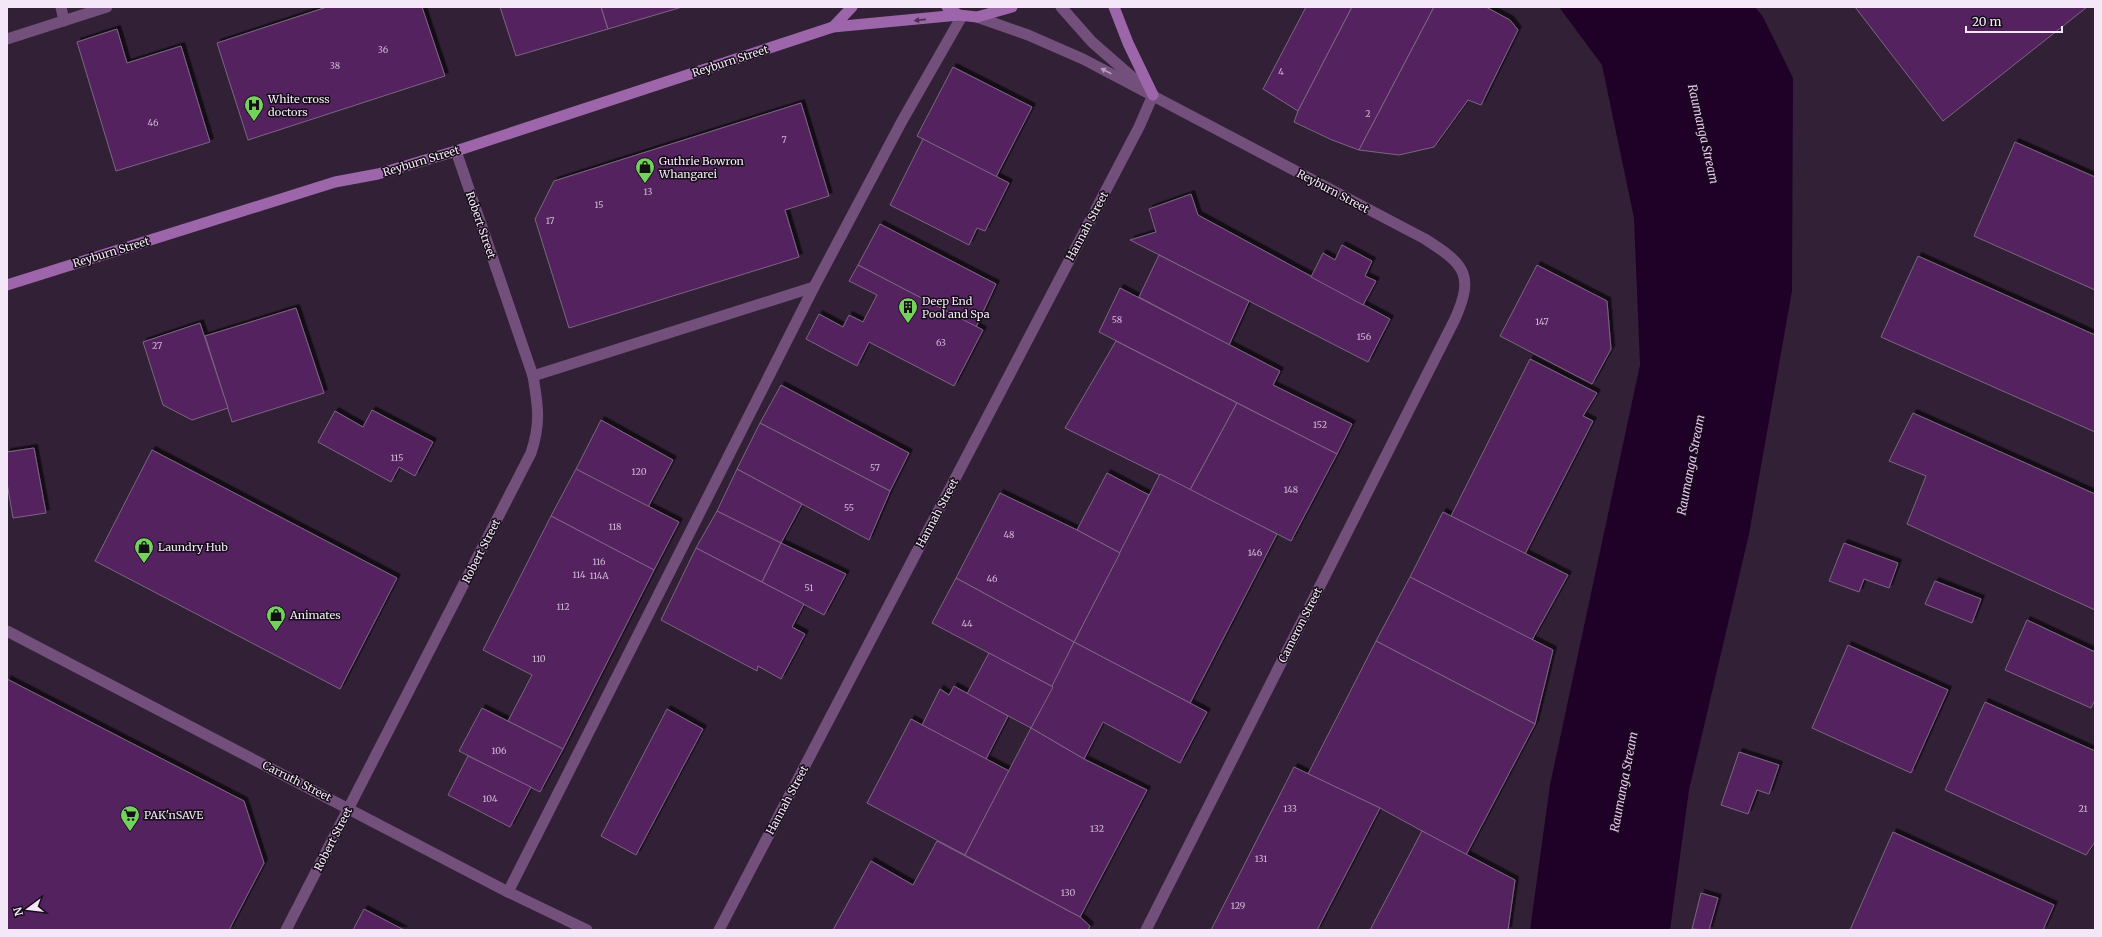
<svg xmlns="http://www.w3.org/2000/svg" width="2102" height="937" font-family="Merriweather,serif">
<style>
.water{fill:#1f0027}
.building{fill:#552260;stroke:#7b6681;filter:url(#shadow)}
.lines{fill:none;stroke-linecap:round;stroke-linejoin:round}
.service{stroke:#73507b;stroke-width:11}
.minor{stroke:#73507b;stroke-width:11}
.tertiary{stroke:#73507b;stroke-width:11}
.secondary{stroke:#9d65aa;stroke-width:11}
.oneway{fill:#4b3052}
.oneway2{fill:#b49cb9}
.labels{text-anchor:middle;stroke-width:3;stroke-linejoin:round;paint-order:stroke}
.number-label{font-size:9px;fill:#ccb6d1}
.street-label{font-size:11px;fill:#f4e7f7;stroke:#150d17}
.poi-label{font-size:11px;fill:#f4e7f7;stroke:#150d17;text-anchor:start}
.water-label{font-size:12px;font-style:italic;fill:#edc1f8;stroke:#150d17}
</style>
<defs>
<filter id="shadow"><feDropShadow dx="3.5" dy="-3.5" stdDeviation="0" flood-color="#0009"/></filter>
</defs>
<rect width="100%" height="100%" fill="#322037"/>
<path class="water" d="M1559 7H1755L1763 17 1793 78 1792 291 1749 534 1689 790 1670 930H1530L1550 785 1640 365 1634 218 1602 65Z"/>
<g class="building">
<path d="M327 7H422L445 76 248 140 217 43Z"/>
<path d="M500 7H601L608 29 516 56Z"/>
<path d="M601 7H682L608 29Z"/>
<path d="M1306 7H1352L1298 111 1263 89Z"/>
<path d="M1352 7H1434L1359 150 1332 140 1294 122 1298 111Z"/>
<path d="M1434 7H1486L1510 20 1518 30 1481 105 1468 100 1434 147 1399 155 1359 150Z"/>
<path d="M1855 7H2087L1943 121Z"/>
<path d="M117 29 127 63 181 46 210 142 116 171 77 42Z"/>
<path d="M953 67 1032 107 996 177 917 136Z"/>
<path d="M801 103 829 196 785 210 799 257 569 328 535 219 554 181Z"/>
<path d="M923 139 1009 183 985 231 977 228 969 245 890 205Z"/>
<path d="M2015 142 2095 177V290L1974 236Z"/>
<path d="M1191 194 1198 215 1390 319 1368 362 1130 240 1156 232 1149 209Z"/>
<path d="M880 224 996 284 976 327 858 265Z"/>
<path d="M1342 245 1372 261 1365 276 1376 281 1363 305 1311 277 1323 253 1335 260Z"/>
<path d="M1159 255 1249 301 1229 345 1139 297Z"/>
<path d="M1918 256 2095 335V432L1881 337Z"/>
<path d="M858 265 983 330 954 386 869 342 857 366 806 339 819 314 843 327 849 315 863 322 877 295 849 281Z"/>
<path d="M1537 265 1607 301 1611 349 1592 384 1500 336Z"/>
<path d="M1120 288 1280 371 1273 385 1352 424 1337 454 1099 332Z"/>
<path d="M296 308 324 393 232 422 205 336Z"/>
<path d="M200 323 228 408 192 420 163 405 143 342Z"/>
<path d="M1116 341 1237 403 1190 490 1065 428Z"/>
<path d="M1530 359 1597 393 1583 416 1593 421 1525 554 1451 516Z"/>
<path d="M781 385 909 453 890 491 760 423Z"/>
<path d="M1237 403 1337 454 1291 541 1190 490Z"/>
<path d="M372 410 433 442 415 476 399 467 391 482 318 442 335 411 363 427Z"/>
<path d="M1913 413 2095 494V610L1907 524 1926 476 1889 461Z"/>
<path d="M601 420 673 460 648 507 576 469Z"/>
<path d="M760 423 890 491 869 540 737 469Z"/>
<path d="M34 448 46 513 13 518 7 483V452Z"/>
<path d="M152 450 397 578 340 689 95 561Z"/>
<path d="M576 469 679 522 654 570 551 516Z"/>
<path d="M737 469 802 504 781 543 717 511Z"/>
<path d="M1107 473 1149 495 1120 553 1077 530Z"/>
<path d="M1160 474 1277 534 1190 703 1074 642Z"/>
<path d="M1000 493 1077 530 1120 553 1074 642 956 578Z"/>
<path d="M717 511 781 543 762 582 696 548Z"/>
<path d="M1443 512 1568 575 1532 640 1410 577Z"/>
<path d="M551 516 654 570 563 749 508 721 532 675 483 650Z"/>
<path d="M781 543 846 574 824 615 762 582Z"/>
<path d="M1844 543 1898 563 1889 588 1864 579 1859 592 1829 581Z"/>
<path d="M696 548 804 604 792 627 805 634 781 679 758 666 757 671 661 620Z"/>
<path d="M1410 577 1553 650 1535 724 1376 641Z"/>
<path d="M956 578 1074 642 1053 687 932 623Z"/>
<path d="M1935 581 1981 599 1972 623 1925 604Z"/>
<path d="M2027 620 2095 652V700L2091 708 2005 670Z"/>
<path d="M1376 641 1535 724 1466 855 1380 808 1308 774Z"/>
<path d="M1074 642 1207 712 1180 763 1103 722 1084 759 1031 728Z"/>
<path d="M1848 645 1948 690 1911 773 1812 728Z"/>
<path d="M989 653 1053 687 1031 728 967 694Z"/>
<path d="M7 679 244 801 264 863 229 930H7Z"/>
<path d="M954 686 1008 716 986 759 922 725 940 689 949 695Z"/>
<path d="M1985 702 2095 751V842L2086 855 1945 790Z"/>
<path d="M482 708 563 749 540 792 459 751Z"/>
<path d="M667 709 703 729 636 855 601 836Z"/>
<path d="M911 719 1009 771 965 855 867 803Z"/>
<path d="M1031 728 1084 759 1147 790 1080 917 965 855Z"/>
<path d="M1739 752 1779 765 1769 794 1757 790 1748 814 1721 805Z"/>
<path d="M468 756 531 787 510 827 448 795Z"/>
<path d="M1294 767 1380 808 1317 930H1211Z"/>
<path d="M1422 831 1515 880 1508 930H1370Z"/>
<path d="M1893 832 2054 905 2043 930H1850Z"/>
<path d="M937 841 1080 917 1090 926 1088 930H833L871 861 913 885Z"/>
<path d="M1701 893 1718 898 1709 930 1692 929Z"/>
<path d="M364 909 404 930H353Z"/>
</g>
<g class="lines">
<g class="service">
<path d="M61 7 64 21"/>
<path d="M7 39 107 7"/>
<path d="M533 376 814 287"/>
<path d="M508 892 814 287 902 121 962 16"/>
</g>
<g class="minor">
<path d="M7 631 508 892 587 930"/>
<path d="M719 930 1139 127 1153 95"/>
</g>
<g class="tertiary">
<path d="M1061 7 1092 42 1139 83"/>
<path d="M977 17 1028 35 1083 59 1425 239C1464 264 1475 274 1455 319L1146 930"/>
<path d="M286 930 531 453C541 423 538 406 533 376L456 151"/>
</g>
<g class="secondary">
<path d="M947 7 959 15 977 17 1012 7"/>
<path d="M1114 7 1128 43 1153 95"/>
<path d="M833 27 852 7"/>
<path d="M7 285 335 182 378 174 456 151 833 27 959 15"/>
</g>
</g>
<defs><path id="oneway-solid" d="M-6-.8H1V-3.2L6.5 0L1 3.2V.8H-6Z"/></defs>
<use class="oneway" href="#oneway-solid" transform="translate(920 20) rotate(174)"/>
<use class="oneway2" href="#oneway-solid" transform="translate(1106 71) rotate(-152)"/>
<defs>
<g id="hospital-pin" transform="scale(1)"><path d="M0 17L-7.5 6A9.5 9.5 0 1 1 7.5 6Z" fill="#74d25c" stroke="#150d17"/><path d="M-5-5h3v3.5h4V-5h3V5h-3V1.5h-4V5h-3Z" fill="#111"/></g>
<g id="shop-pin" transform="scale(1)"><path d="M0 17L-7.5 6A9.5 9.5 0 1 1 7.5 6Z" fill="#74d25c" stroke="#150d17"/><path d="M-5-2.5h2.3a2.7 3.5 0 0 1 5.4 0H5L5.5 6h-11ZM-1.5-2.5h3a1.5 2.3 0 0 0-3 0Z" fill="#111"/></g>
<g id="building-pin" transform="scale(1)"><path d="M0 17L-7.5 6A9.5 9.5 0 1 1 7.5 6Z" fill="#74d25c" stroke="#150d17"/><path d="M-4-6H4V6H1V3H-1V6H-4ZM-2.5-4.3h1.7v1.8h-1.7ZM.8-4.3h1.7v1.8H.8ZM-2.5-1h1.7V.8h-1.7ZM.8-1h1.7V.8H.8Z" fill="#111"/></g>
<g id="supermarket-pin" transform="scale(1)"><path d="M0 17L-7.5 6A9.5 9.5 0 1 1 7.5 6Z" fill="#74d25c" stroke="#150d17"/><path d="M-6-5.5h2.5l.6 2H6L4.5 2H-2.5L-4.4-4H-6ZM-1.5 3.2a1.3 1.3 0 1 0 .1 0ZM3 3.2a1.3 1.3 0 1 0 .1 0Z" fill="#111"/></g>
</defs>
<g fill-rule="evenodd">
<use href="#hospital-pin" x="254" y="105"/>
<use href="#shop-pin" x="645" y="167"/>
<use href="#building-pin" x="908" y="307"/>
<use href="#shop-pin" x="144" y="547"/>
<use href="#shop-pin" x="276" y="615"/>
<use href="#supermarket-pin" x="130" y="815"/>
</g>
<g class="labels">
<g class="number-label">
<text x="383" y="53">36</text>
<text x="335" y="69">38</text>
<text x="1281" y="75">4</text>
<text x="1368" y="117">2</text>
<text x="153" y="126">46</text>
<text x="784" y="143">7</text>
<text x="648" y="195">13</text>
<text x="599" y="208">15</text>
<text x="550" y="224">17</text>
<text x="1117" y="323">58</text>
<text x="1542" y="325">147</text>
<text x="1364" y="340">156</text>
<text x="941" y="346">63</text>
<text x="157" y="349">27</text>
<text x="1320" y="428">152</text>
<text x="397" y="461">115</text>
<text x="875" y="471">57</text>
<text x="639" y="475">120</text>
<text x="1291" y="493">148</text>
<text x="849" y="511">55</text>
<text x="615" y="530">118</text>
<text x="1009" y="538">48</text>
<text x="1255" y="556">146</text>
<text x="599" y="565">116</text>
<text x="579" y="578">114</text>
<text x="599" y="579">114A</text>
<text x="992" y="582">46</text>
<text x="809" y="591">51</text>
<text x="563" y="610">112</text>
<text x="967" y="627">44</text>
<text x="539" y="662">110</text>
<text x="499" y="754">106</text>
<text x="490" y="802">104</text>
<text x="1290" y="812">133</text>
<text x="2083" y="812">21</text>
<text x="1097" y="832">132</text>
<text x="1261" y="862">131</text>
<text x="1068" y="896">130</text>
<text x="1238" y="909">129</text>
</g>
<g class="street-label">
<text transform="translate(730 61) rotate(-18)" y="4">Reyburn Street</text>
<text transform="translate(421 161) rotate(-17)" y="4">Reyburn Street</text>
<text transform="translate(1333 191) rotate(28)" y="4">Reyburn Street</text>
<text transform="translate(481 225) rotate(71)" y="4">Robert Street</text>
<text transform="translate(1087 226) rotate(-62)" y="4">Hannah Street</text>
<text transform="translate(111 252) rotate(-17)" y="4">Reyburn Street</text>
<text transform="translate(937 513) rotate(-62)" y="4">Hannah Street</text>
<text transform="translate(481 551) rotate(-63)" y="4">Robert Street</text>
<text transform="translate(1300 625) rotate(-63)" y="4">Cameron Street</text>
<text transform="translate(297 781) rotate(27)" y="4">Carruth Street</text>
<text transform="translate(787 800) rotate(-62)" y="4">Hannah Street</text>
<text transform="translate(333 839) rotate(-63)" y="4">Robert Street</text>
</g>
<g class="poi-label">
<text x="268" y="103">White cross<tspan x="268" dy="13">doctors</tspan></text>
<text x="659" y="165">Guthrie Bowron<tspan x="659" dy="13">Whangarei</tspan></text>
<text x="922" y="305">Deep End<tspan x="922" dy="13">Pool and Spa</tspan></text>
<text x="158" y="551">Laundry Hub</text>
<text x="290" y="619">Animates</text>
<text x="144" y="819">PAK'nSAVE</text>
</g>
<g class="water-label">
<text transform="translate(1703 134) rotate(77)" y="4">Raumanga Stream</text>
<text transform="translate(1691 465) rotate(-79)" y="4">Raumanga Stream</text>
<text transform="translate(1624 782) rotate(-79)" y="4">Raumanga Stream</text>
</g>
</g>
<rect width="2102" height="937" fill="none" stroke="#f4e7f7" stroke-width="16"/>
<g transform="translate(28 909) rotate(255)" stroke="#150d17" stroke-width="3" paint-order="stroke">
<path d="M0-3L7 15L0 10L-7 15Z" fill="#f4e7f7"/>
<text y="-6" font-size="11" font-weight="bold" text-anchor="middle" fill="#f4e7f7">N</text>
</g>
<path d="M1966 26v6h96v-6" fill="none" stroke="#f4e7f7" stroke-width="2"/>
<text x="1972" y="26" font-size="12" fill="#f4e7f7" stroke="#150d17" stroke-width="3" paint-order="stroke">20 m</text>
</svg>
